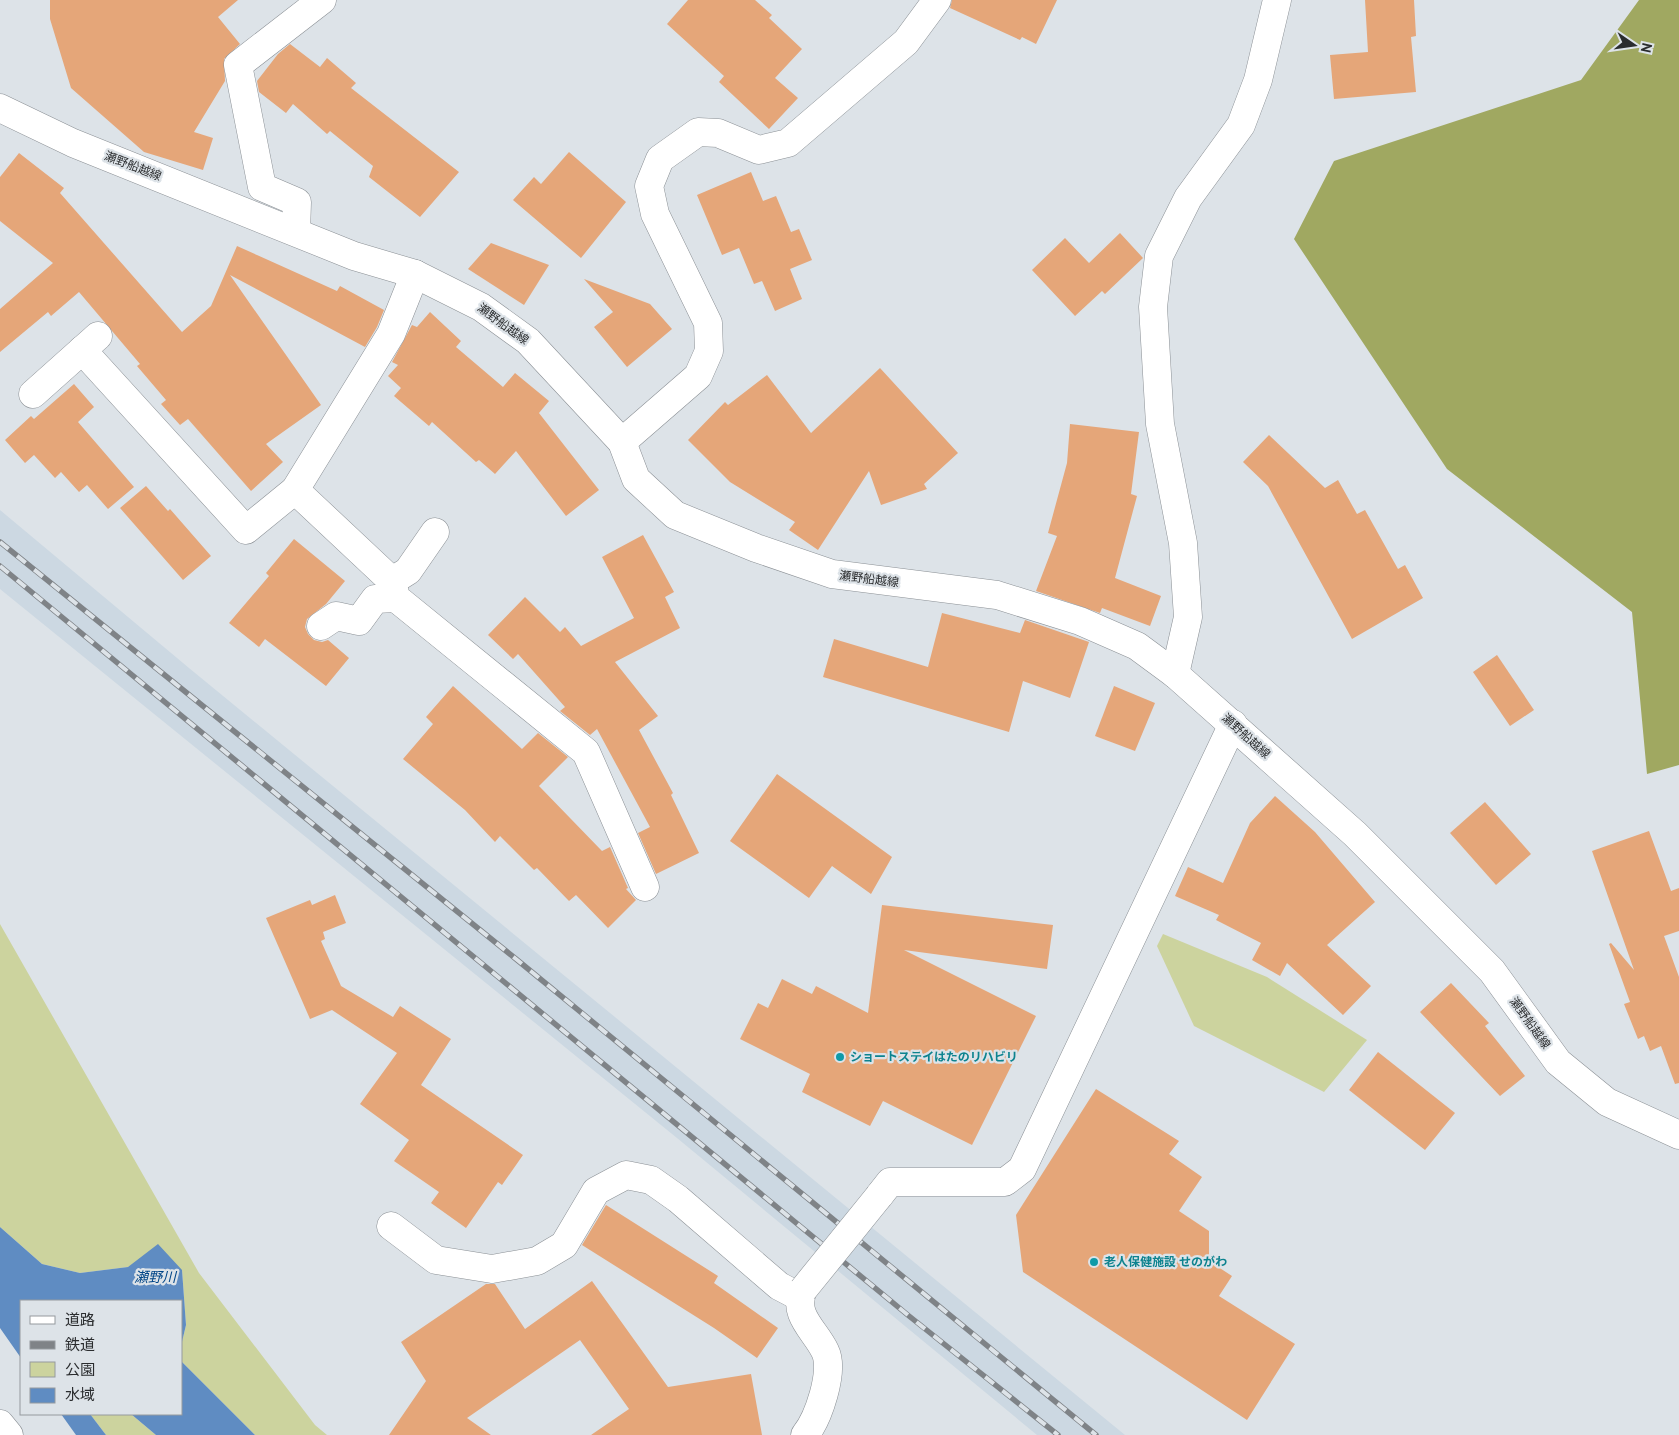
<svg xmlns="http://www.w3.org/2000/svg" width="1679" height="1435" font-family="'PT Sans','Noto Sans JP',sans-serif">
<style>
.built{fill:#ccd8e2}
.green{fill:#ccd39e}
.forest{fill:#a0a861}
.water{fill:#5f8cc2}
.building{fill:#e5a679}
.lines{fill:none;stroke-linecap:round;stroke-linejoin:round}
.minor-casing{stroke:#8b9095;stroke-width:29}
.secondary-casing{stroke:#8b9095;stroke-width:29}
.trunk-casing{stroke:#8b9095;stroke-width:29}
.minor{stroke:#fff;stroke-width:28}
.secondary{stroke:#fff;stroke-width:28}
.trunk{stroke:#fff;stroke-width:28}
.rail-casing{stroke:#7f8387;stroke-width:5.5}
.rail{stroke:#dde3e8;stroke-width:4;stroke-dasharray:11;stroke-linecap:butt}
.minor-bridge-casing{stroke:#8b9095;stroke-width:29;stroke-linecap:butt}
.minor-bridge{stroke:#fff;stroke-width:28}
.culture-dot{fill:#0f9aa8;stroke:#dde3e8;stroke-width:2}
.labels{text-anchor:middle;stroke-width:4.5;stroke-linejoin:round;paint-order:stroke}
.street-label{font-size:12px;fill:#2a2c2e;stroke:#dde3e8}
.culture-label{font-size:12px;font-weight:bold;fill:#0d838f;stroke:#dde3e8;text-anchor:start}
.water-label{font-size:14px;font-style:italic;fill:#004587;stroke:#dde3e8}
</style>
<rect width="100%" height="100%" fill="#dde3e8"/>
<path class="built" d="M0 510 189 668 1125 1435H1037L677 1138 0 589Z"/>
<g class="green">
<path d="M0 924 199 1273 315 1425 327 1435H255L181 1361V1346L186 1325 182 1270 128 1267 80 1273 42 1264 0 1227Z"/>
<path d="M1163 934 1267 977 1367 1040 1324 1092 1194 1026 1157 946Z"/>
<path d="M90 1414H131L156 1435H106Z"/>
</g>
<path class="forest" d="M1639 0H1679V765L1647 774 1632 612 1447 469 1294 239 1334 161 1581 80Z"/>
<g class="water">
<path d="M0 1227 42 1264 80 1273 128 1267 158 1244 182 1270 186 1325 181 1346V1301H21V1358L0 1328Z"/>
<path d="M181 1361 255 1435H156L131 1414H181Z"/>
<path d="M61 1414H90L106 1435H76Z"/>
</g>
<g class="building">
<path d="M50 0H238L218 17 240 44 224 59 225 81 194 132 213 138 203 170 144 152 71 88 50 19Z"/>
<path d="M688 0H755L772 15 769 18 802 49 775 78 798 98 769 129 719 82 724 76 667 24Z"/>
<path d="M952 0H1057L1036 44 1022 37 1020 40 950 8Z"/>
<path d="M1365 0H1414L1416 36 1411 37 1416 92 1334 99 1330 55 1368 52Z"/>
<path d="M290 44 320 67 327 58 356 83 351 88 459 172 420 217 369 177 373 166 330 131 327 134 293 104 286 113 259 92 257 81 278 54Z"/>
<path d="M569 152 626 202 581 258 513 200 534 177 541 184Z"/>
<path d="M19 153 64 188 60 193 182 332 211 306 237 246 337 291 340 286 384 310 377 327 365 347 230 275 321 405 266 444 283 462 251 491 188 419 180 425 161 404 166 400 137 366 140 364 79 292 51 316 48 312 0 352V309L53 263 0 221V177Z"/>
<path d="M751 172 763 201 776 196 791 232 799 229 812 260 790 269 802 299 775 311 762 281 754 284 739 248 722 255 697 195Z"/>
<path d="M1120 233 1143 258 1105 294 1102 291 1075 316 1032 270 1065 238 1089 263Z"/>
<path d="M491 243 549 265 524 305 468 269Z"/>
<path d="M584 279 650 304 672 329 627 367 594 327 613 312Z"/>
<path d="M430 312 461 341 456 347 503 387 515 373 549 401 539 413 599 490 566 516 516 451 495 474 479 460 476 462 432 422 429 426 394 396 401 388 388 376 398 365 392 362 412 325 417 327Z"/>
<path d="M880 368 958 453 924 484 927 489 881 505 869 471 818 550 789 530 795 522 730 482 688 440 725 402 728 405 767 375 811 433Z"/>
<path d="M74 384 94 407 78 422 134 487 108 509 87 485 79 492 61 472 55 478 34 455 25 463 5 440 31 416 34 419Z"/>
<path d="M1070 424 1139 432 1131 494 1137 496 1115 578 1161 596 1150 626 1102 608 1100 613 1036 591 1057 536 1048 533 1067 463Z"/>
<path d="M1269 435 1325 488 1338 480 1357 514 1365 510 1398 569 1405 565 1423 598 1352 639 1268 486 1243 462Z"/>
<path d="M146 486 168 511 170 509 211 556 183 580 120 508Z"/>
<path d="M643 535 674 592 665 597 680 628 615 662 658 716 639 730 673 793 671 795 699 853 656 874 638 833 650 827 597 729 590 735 560 711 565 707 518 654 513 659 488 635 525 597 560 632 565 627 581 646 634 618 602 557Z"/>
<path d="M294 539 345 581 326 604 307 619 305 627 308 634 314 640 322 642 328 640 349 658 326 686 265 639 259 647 229 623 269 576 266 573Z"/>
<path d="M942 613 1020 633 1025 620 1089 642 1070 698 1023 681 1009 732 823 677 834 639 928 667Z"/>
<path d="M1497 655 1534 710 1510 726 1473 672Z"/>
<path d="M453 686 522 749 538 733 568 757 539 786 602 851 610 847 628 888 626 889 636 900 608 928 576 895 569 901 537 868 534 870 500 836 495 842 465 810 403 759 433 724 426 717Z"/>
<path d="M1114 686 1155 703 1135 751 1095 736Z"/>
<path d="M777 774 892 857 871 894 832 866 809 898 730 841Z"/>
<path d="M1275 796 1315 832 1375 902 1327 945 1371 986 1343 1015 1287 963 1280 976 1252 960 1261 943 1216 920 1219 915 1175 896 1188 867 1223 883 1250 823Z"/>
<path d="M1485 802 1531 854 1496 885 1450 833Z"/>
<path d="M1649 831 1671 891 1679 888V931L1664 936 1679 977V1083L1675 1084 1661 1046 1650 1051 1644 1036 1638 1039 1624 1004 1630 1002 1609 944 1611 943 1634 970 1592 851Z"/>
<path d="M335 895 346 923 323 932 325 939 321 941 341 986 393 1017 400 1006 451 1039 421 1085 523 1155 502 1185 498 1182 466 1228 431 1203 439 1192 394 1161 409 1140 360 1104 397 1053 332 1010 310 1019 266 918 310 900 312 905Z"/>
<path d="M882 905 1053 925 1047 969 904 950 1036 1016 972 1145 883 1101 870 1126 802 1092 810 1074 740 1039 758 1003 768 1008 782 979 812 994 816 986 868 1013Z"/>
<path d="M1451 983 1489 1023 1485 1026 1525 1076 1500 1096 1420 1012Z"/>
<path d="M1378 1052 1455 1113 1425 1150 1349 1090Z"/>
<path d="M1096 1089 1179 1141 1169 1154 1202 1177 1179 1211 1209 1231V1261L1232 1276 1219 1296 1295 1344 1247 1420 1023 1272 1016 1215Z"/>
<path d="M606 1205 718 1276 714 1283 778 1328 757 1358 714 1328 582 1245Z"/>
<path d="M592 1281 668 1387 751 1374 762 1435H591L629 1409 580 1340 467 1418 491 1435H389L426 1381 401 1342 486 1284H495L525 1329Z"/>
</g>
<g class="lines">
<g class="minor-casing">
<g id="minor">
<path d="M296 232 297 202 262 187 238 65 322 0"/>
<path d="M82 350 246 530 295 490 391 334 415 274"/>
<path d="M33 394 98 336"/>
<path d="M622 442 698 376 709 351 708 323 655 214 649 186 660 159 698 132 718 133 759 150 788 143 906 42 937 0"/>
<path d="M295 490 392 581 396 598 586 752 645 887"/>
<path d="M392 581 408 571 435 532"/>
<path d="M321 626 336 616 359 621 375 599 396 598"/>
<path d="M1175 674 1188 617 1183 543 1160 424 1153 307 1159 256 1188 198 1241 125 1258 80 1277 0"/>
<path d="M879 1196 890 1182H1005L1022 1169 1233 724"/>
<path d="M391 1226 436 1260 492 1269 537 1261 564 1245 596 1191 626 1175 651 1180 678 1199 779 1286 800 1297"/>
<path d="M803 1290C792 1315 815 1330 825 1351 835 1371 818 1419 805 1435"/>
</g>
</g>
<g class="secondary-casing">
<path id="secondary" d="M0 108 73 143 354 256 415 274 481 307 528 341 622 442 636 479 675 515 756 548 832 574 997 595 1080 621 1137 646 1175 674 1355 834 1492 971 1558 1062 1607 1102 1679 1135"/>
</g>
<g class="trunk-casing">
<path id="trunk" d="M0 1424 9 1435"/>
</g>
<use href="#minor" class="minor"/>
<use href="#secondary" class="secondary"/>
<use href="#trunk" class="trunk"/>
<g class="rail-casing">
<g id="rail">
<path d="M0 542 516 959 1096 1435"/>
<path d="M0 566 909 1316 1058 1435"/>
</g>
</g>
<use href="#rail" class="rail"/>
<g class="minor-bridge-casing">
<path id="minor-bridge" d="M803 1290 879 1196"/>
</g>
<use href="#minor-bridge" class="minor-bridge"/>
</g>
<g class="culture-dot">
<circle cx="840" cy="1057" r="5"/>
<circle cx="1094" cy="1262" r="5"/>
</g>
<g class="labels">
<g class="street-label">
<text transform="translate(133 166) rotate(21)" y="4">瀬野船越線</text>
<text transform="translate(503 324) rotate(36)" y="4">瀬野船越線</text>
<text transform="translate(869 579) rotate(7)" y="4">瀬野船越線</text>
<text transform="translate(1246 736) rotate(42)" y="4">瀬野船越線</text>
<text transform="translate(1530 1023) rotate(54)" y="4">瀬野船越線</text>
</g>
<g class="culture-label">
<text x="850" y="1061">ショートステイはたのリハビリ</text>
<text x="1104" y="1266">老人保健施設 せのがわ</text>
</g>
<g class="water-label">
<text x="155" y="1282">瀬野川</text>
</g>
</g>
<rect x="20" y="1300" width="162" height="115" fill="#dde3e8" stroke="#959a9e"/>
<rect x="30" y="1316" width="25" height="8" fill="#ffffff" stroke="#959a9e"/>
<text x="65" y="1325" font-size="15" fill="#2a2c2e">道路</text>
<rect x="30" y="1341" width="25" height="8" fill="#7f8387" stroke="#959a9e"/>
<text x="65" y="1350" font-size="15" fill="#2a2c2e">鉄道</text>
<rect x="30" y="1362" width="25" height="15" fill="#ccd39e" stroke="#959a9e"/>
<text x="65" y="1375" font-size="15" fill="#2a2c2e">公園</text>
<rect x="30" y="1388" width="25" height="15" fill="#5f8cc2" stroke="#959a9e"/>
<text x="65" y="1400" font-size="15" fill="#2a2c2e">水域</text>
<g transform="translate(1634 45) rotate(103)" stroke="#dde3e8" stroke-width="4" paint-order="stroke">
<path d="M0-4L9 19L0 12L-9 19Z" fill="#2a2c2e"/>
<text y="-8" font-size="14" font-weight="bold" text-anchor="middle" fill="#2a2c2e">N</text>
</g>
</svg>
